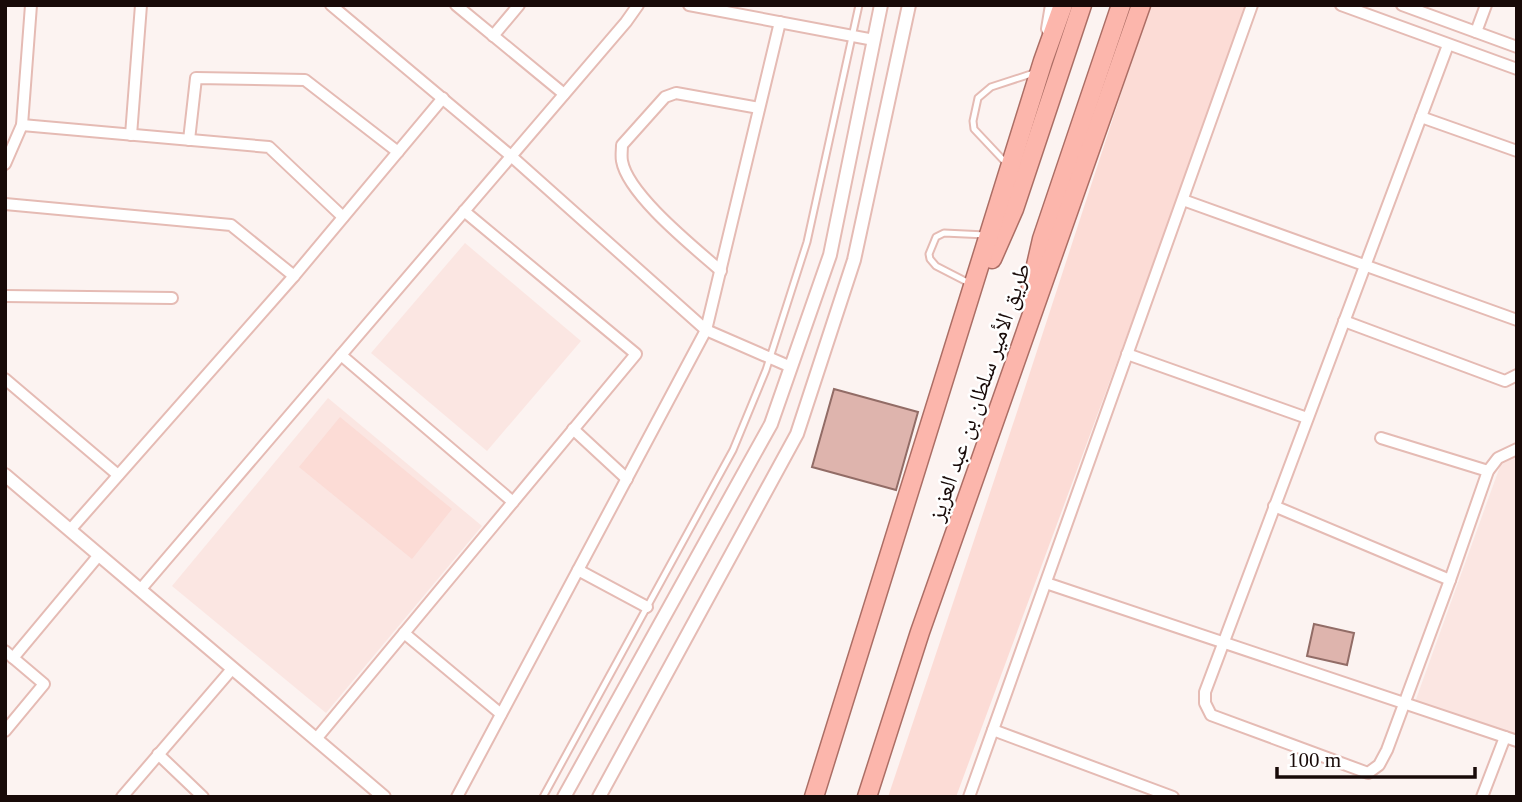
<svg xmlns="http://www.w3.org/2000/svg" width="1522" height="802" font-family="'Times New Roman','Noto Naskh Arabic',serif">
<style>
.built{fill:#fbe6e2}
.green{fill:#fcdcd6}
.building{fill:#deb4ad;stroke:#926c66;stroke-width:2}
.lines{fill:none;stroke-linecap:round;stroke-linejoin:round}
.service-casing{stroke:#e5bbb4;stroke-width:9}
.minor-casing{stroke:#e5bbb4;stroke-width:14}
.tertiary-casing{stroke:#e5bbb4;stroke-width:16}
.trunk-casing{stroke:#ac6e65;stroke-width:21}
.service{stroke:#fff;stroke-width:5}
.minor{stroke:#fff;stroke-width:10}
.tertiary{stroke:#fff;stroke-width:12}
.trunk{stroke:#fcb6ac;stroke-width:18}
.labels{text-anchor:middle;stroke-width:5;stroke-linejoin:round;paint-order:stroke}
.street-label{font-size:23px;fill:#180a08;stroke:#fff}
</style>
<rect width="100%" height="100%" fill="#fcf3f1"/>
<g class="built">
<path d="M465 243 581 341 487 451 371 353Z"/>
<path d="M328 398 482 526 326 713 172 586Z"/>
<path d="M1517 454V739L1415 702 1503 458Z"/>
</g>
<g class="green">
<path d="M1150 5H1249L956 797H888L1018 409Z"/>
<path d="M340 417 452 509 412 559 299 467Z"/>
</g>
<g class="building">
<path d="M834 389 918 412 896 490 812 467Z"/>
<path d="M1314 624 1354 633 1347 665 1307 656Z"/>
</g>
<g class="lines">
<g class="service-casing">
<g id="service">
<path d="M1006 163 974 129 973 121 978 98 991 87 1034 73"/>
<path d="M971 284 936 266 930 259 929 254 936 237 944 233 986 235"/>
<path d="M543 797 733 450 766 370 807 242 859 5"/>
</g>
</g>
<g class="minor-casing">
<g id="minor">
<path d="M331 5 511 156 706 330 791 367"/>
<path d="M456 5 564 94"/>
<path d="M689 5 874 40"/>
<path d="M1341 5 1517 69"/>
<path d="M1402 5 1517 47"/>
<path d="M1476 32 1486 5"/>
<path d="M493 36 519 5"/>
<path d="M1448 45 1205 692V703L1211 715 1368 773 1379 765 1387 750 1450 580 1488 471 1498 458 1517 449"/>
<path d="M1421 117 1517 151"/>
<path d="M22 125 269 147 343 217"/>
<path d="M131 135 141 5"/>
<path d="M189 140 196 78 305 80 398 152"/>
<path d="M5 164 22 125 31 5"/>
<path d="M1183 200 1517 320"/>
<path d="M5 204 231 225 294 276"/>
<path d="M721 271C695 248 628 195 622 161 621 156 622 150 622 145L665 97 676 93 759 108"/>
<path d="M5 296 172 298"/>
<path d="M1344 321 1505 381 1517 375"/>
<path d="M1127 354 1307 418"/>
<path d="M341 355 513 502"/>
<path d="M5 379 118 475"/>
<path d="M573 429 627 479"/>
<path d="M1381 438 1488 471"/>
<path d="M1274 506 1450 580"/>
<path d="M70 530 294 276 443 98"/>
<path d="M578 570 647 607"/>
<path d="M1046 583 1517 741"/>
<path d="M140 590 626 22 638 5"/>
<path d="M404 633 501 714"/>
<path d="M5 651 44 684 5 731"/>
<path d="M13 658 99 555"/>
<path d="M993 730 1173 797"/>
<path d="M316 739 636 354 464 211"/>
<path d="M158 754 203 797"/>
<path d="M122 797 232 669"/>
<path d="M457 797 706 330 780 22"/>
<path d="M969 797 1252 5"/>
<path d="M1482 797 1505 737"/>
</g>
</g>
<g class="tertiary-casing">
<g id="tertiary">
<path d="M1048 29 1052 5"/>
<path d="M5 475 384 797"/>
<path d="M564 797 771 424 830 255 881 5"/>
<path d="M599 797 797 434 854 260 909 5"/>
</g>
</g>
<g class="trunk-casing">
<g id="trunk">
<path d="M992 259 1014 209 1082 5"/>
<path d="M1029 296 1042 239 1121 5"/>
<path d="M814 797 1043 61 1063 5"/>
<path d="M867 797 920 632 1141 5"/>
</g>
</g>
<use href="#service" class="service"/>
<use href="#minor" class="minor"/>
<use href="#tertiary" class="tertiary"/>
<use href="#trunk" class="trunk"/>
</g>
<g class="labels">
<g class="street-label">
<text transform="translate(979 392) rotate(-71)" y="8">طريق الأمير سلطان بن عبد العزيز</text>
</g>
</g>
<rect width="1522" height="802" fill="none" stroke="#180a08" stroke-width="14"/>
<path d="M1277 767v10h198v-10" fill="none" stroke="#180a08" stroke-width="3.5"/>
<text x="1288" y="767" font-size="21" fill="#180a08" stroke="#ffffff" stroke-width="5" paint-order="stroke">100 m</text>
</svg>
